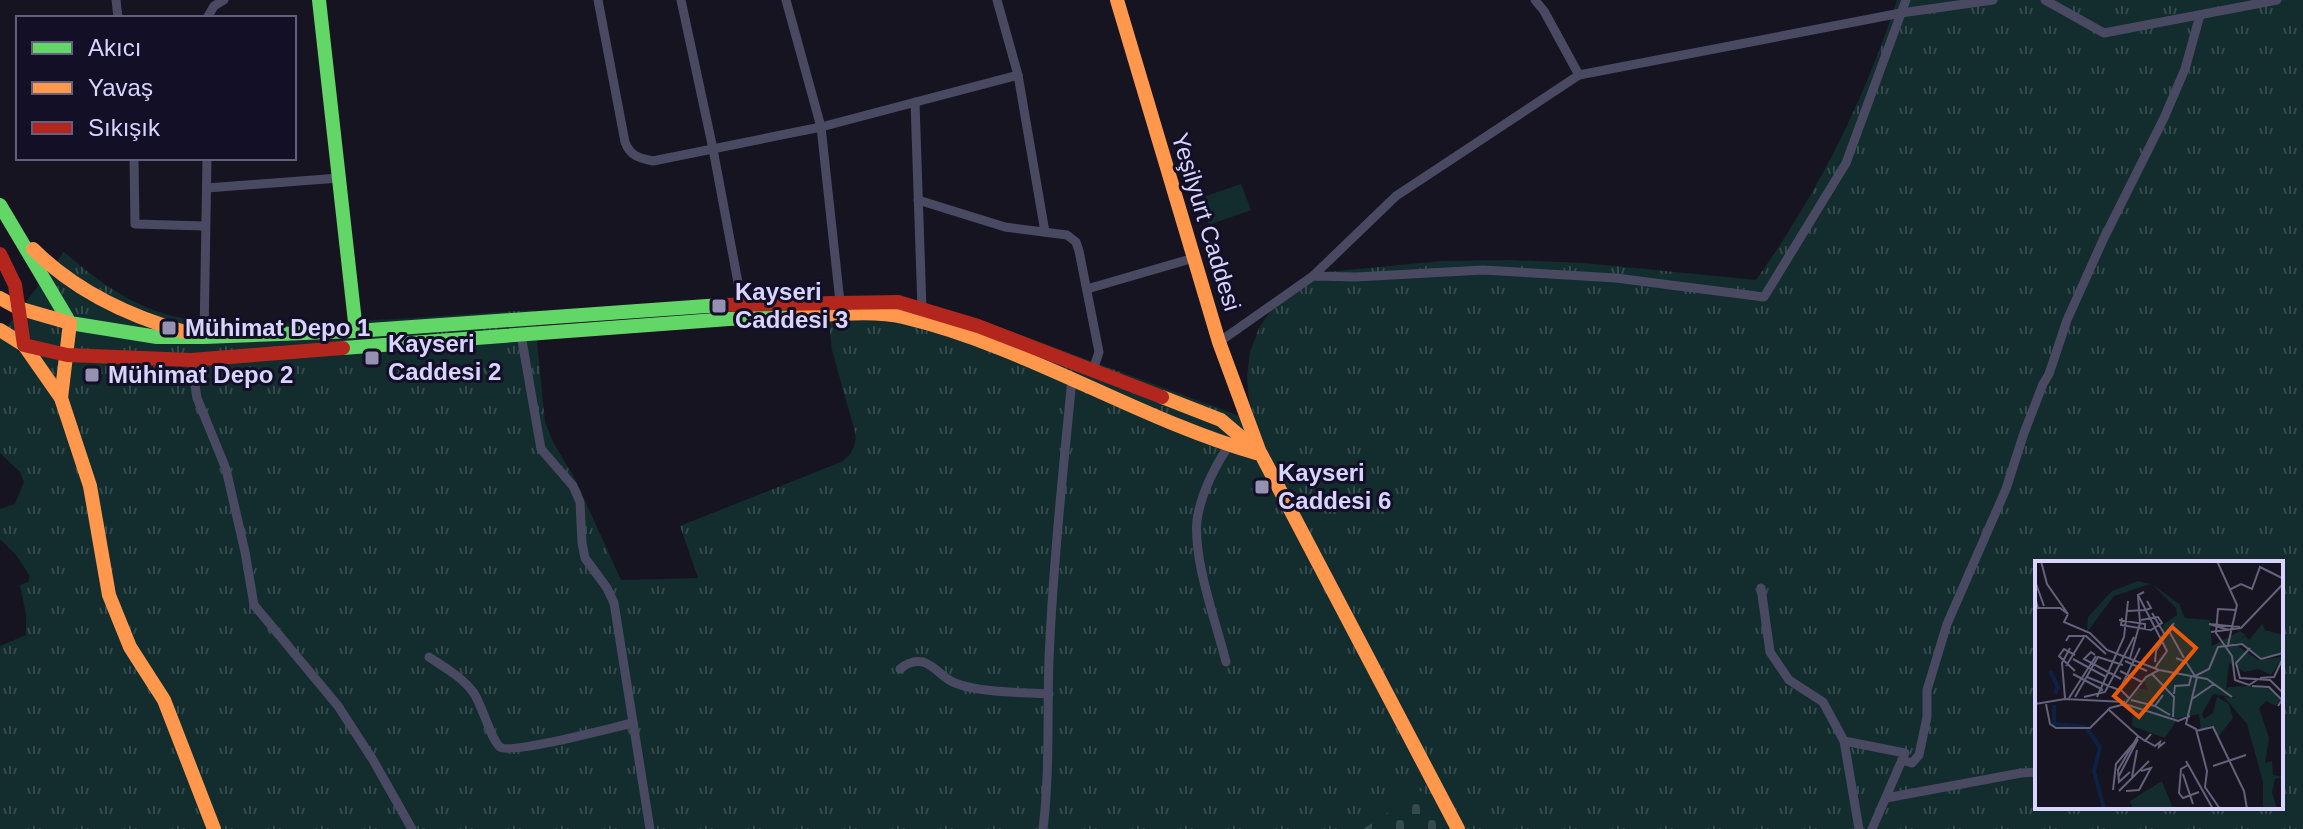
<svg xmlns="http://www.w3.org/2000/svg" width="2303" height="829" font-family="Helvetica,sans-serif">
<style>
.grass{fill:url(#grass-tufts);fill-rule:evenodd}
.cemetery{fill:url(#cemetery-stones)}
.pitch{fill:#132c2d}
.lines{fill:none;stroke-linecap:round;stroke-linejoin:round}
.street{stroke:#4a4962;stroke-width:9}
.fast{stroke:#63d668;stroke-width:14}
.slow{stroke:#ff974d;stroke-width:14}
.jam{stroke:#b3261e;stroke-width:14}
.poi-dot{fill:#9591b1;stroke:#130f26;stroke-width:3}
.labels{text-anchor:middle;stroke-width:6;stroke-linejoin:round;paint-order:stroke}
.street-label{font-size:24px;fill:#d9d4ff;stroke:#130f26}
.poi-label{font-size:24px;font-weight:bold;fill:#d9d4ff;stroke:#130f26;text-anchor:start}
.inset-river{fill:none;stroke:#0d2144;stroke-width:4}
.inset-road{fill:none;stroke:#64617a;stroke-width:2}
.view{fill:#e8590c;fill-opacity:0.15;stroke:#e8590c;stroke-width:4}
.inset-edge{fill:none;stroke:#d9d4ff;stroke-width:4}
</style>
<defs>
<pattern id="grass-tufts" width="24" height="20" patternUnits="userSpaceOnUse" patternTransform="scale(2)"><rect width="24" height="20" fill="#132c2d"/><path d="M3 7l-1-3M5 7V3M7 7l1-3M15 17l-1-3M17 17v-4M19 17l1-3" fill="none" stroke="#354a4c"/></pattern>
<pattern id="cemetery-stones" width="16" height="16" patternUnits="userSpaceOnUse" patternTransform="scale(2)"><rect width="16" height="16" fill="#132c2d"/><path d="M2 7V4a2 2 0 0 1 4 0v3zM10 15v-3a2 2 0 0 1 4 0v3z" fill="#354a4c"/></pattern>
</defs>
<rect width="100%" height="100%" fill="#161421"/>
<path class="grass" d="M1897 0H2303V829H0V646L26 635V614L20 585 28 582 30 576 16 555 0 539V509L15 504 24 482 20 472 0 453V336L64 252C93 277 124 301 162 313 195 324 230 322 265 322 355 324 445 315 534 310L545 422 553 442 575 479 621 580 698 578 680 526 841 462C852 455 857 445 855 432L832 350 826 296H873L919 303 969 316 1256 422 1249 400 1247 376 1250 352 1259 328 1273 307 1326 272 1442 261 1510 260 1584 263 1756 280C1818 193 1864 101 1897 0ZM2037 563H2281V807H2037Z"/>
<path class="cemetery" d="M1423 790 1443 829H1363Z"/>
<path class="pitch" d="M1241 184 1251 210 1209 225 1200 198Z"/>
<g class="lines">
<g class="street">
<path d="M116 0 118 18"/>
<path d="M598 0 625 142C630 156 639 158 653 161L821 127 1018 75"/>
<path d="M681 0 713 149 742 304"/>
<path d="M786 0 821 127 840 302"/>
<path d="M997 0 1018 75 1045 232"/>
<path d="M1535 0 1544 11 1579 75"/>
<path d="M2045 0 2104 33 2277 0"/>
<path d="M207 18 214 6 224 0"/>
<path d="M915 102 922 309"/>
<path d="M134 158 135 224 205 226"/>
<path d="M207 188 339 178"/>
<path d="M918 200 1005 227 1067 235 1076 242 1079 251 1099 352 1093 370"/>
<path d="M1313 276 1396 196 1579 75 1901 13 1993 0"/>
<path d="M1087 289 1194 258"/>
<path d="M521 335 541 449 573 486 580 502 582 543 585 558 607 588 614 603 650 829"/>
<path d="M204 337 207 158"/>
<path d="M1219 342 1313 276 1356 277 1483 270 1616 278 1764 297 1846 163 1906 0"/>
<path d="M191 360 197 398 226 469 245 552 254 605 338 706 373 760 412 829"/>
<path d="M1761 588 1770 652 1789 680 1823 702 1844 741 1859 829"/>
<path d="M429 657C444 667 462 677 473 692 482 704 491 740 500 747 510 755 614 727 633 723"/>
<path d="M1226 662C1216 622 1193 560 1197 520 1201 493 1214 468 1229 445"/>
<path d="M900 669C907 663 914 660 923 662 936 666 942 678 955 683 981 693 1020 692 1049 694"/>
<path d="M1844 741 1905 753 1872 829"/>
<path d="M1902 760 1912 763 1919 755 1927 717V690L1947 624 2006 489 2024 433 2043 384 2049 374 2067 320 2103 240 2164 118 2185 69 2200 15"/>
<path d="M1886 798 2021 773 2037 772"/>
<path d="M1043 829C1050 772 1047 715 1049 659 1053 565 1063 472 1072 379"/>
</g>
<g class="fast">
<path d="M319 0 356 331"/>
<path d="M0 205 70 323 157 337H204L356 331 721 305"/>
<path d="M343 348 729 319 799 316"/>
</g>
<g class="slow">
<path d="M1117 0 1219 342 1260 453"/>
<path d="M33 249C75 291 128 316 185 332"/>
<path d="M0 298 18 308 70 323 61 398"/>
<path d="M799 316C828 315 875 310 903 317 1026 346 1135 418 1256 453"/>
<path d="M0 330 24 345 61 398 90 486 109 595 130 647 164 700 214 829"/>
<path d="M1162 397 1221 420 1261 454 1458 829"/>
</g>
<g class="jam">
<path d="M0 254 15 285 24 345 67 355 191 360 343 348"/>
<path d="M721 305 898 302 978 326 1162 397"/>
</g>
</g>
<g class="poi-dot">
<rect x="711" y="298" width="16" height="16" rx="4"/>
<rect x="161" y="320" width="16" height="16" rx="4"/>
<rect x="364" y="350" width="16" height="16" rx="4"/>
<rect x="84" y="367" width="16" height="16" rx="4"/>
<rect x="1254" y="479" width="16" height="16" rx="4"/>
</g>
<g class="labels">
<g class="street-label">
<text transform="translate(1206 222) rotate(73)" y="8">Yeşilyurt Caddesi</text>
</g>
<g class="poi-label">
<text x="735" y="300">Kayseri<tspan x="735" dy="28">Caddesi 3</tspan></text>
<text x="185" y="336">Mühimat Depo 1</text>
<text x="388" y="352">Kayseri<tspan x="388" dy="28">Caddesi 2</tspan></text>
<text x="108" y="383">Mühimat Depo 2</text>
<text x="1278" y="481">Kayseri<tspan x="1278" dy="28">Caddesi 6</tspan></text>
</g>
</g>
<g transform="translate(2035 561)">
<rect width="248" height="248" fill="#161421"/>
<path d="M103 20 115 23 79 35 52 71 53 56 77 30ZM117 23 144 43 150 57 175 59 177 85 205 70 211 74 201 81 210 75 214 79 227 63 230 69 248 74V92L225 97 206 82H199L223 99 248 96 236 114 223 108 210 111 194 102 191 130 202 137 178 133 167 153 169 158 178 152 182 136 194 143 198 157 183 176 177 164 166 169 164 153 143 157 130 177 97 165 98 150 88 140 102 127 113 129 108 118 122 109 120 102 131 90 125 76 129 63 142 54 141 47ZM127 220 138 248H98L95 240Z" fill="#132c2d"/>
<path d="M217 125 236 128 245 139 241 145 231 140 224 147 234 177 230 202 237 200 238 214 248 216 240 218 237 231 242 248H228V221L212 163 189 136 202 137 190 130 194 126Z" fill="#132c2d"/>
<path class="inset-river" d="M15 110 23 126 20 133M19 144V163L51 166M52 168 65 186 59 210 69 248"/>
<path class="inset-road" d="M6 0 12 23 33 53M182 0 202 44 193 84M0 20 9 45M194 29 206 23 217 28 225 6 247 17M109 31 103 34 132 90 120 107M0 36 3 47H25L33 53M201 49 183 48 181 72 197 95 200 119 214 124 222 119M92 50 111 49 116 47 112 40M117 52 130 74M33 53 29 61 55 72 72 89 124 109 172 118 197 136M87 57 86 64 116 69 127 62 123 56 106 59M84 59 110 63V68M194 69 174 63 205 66M134 70 149 97M176 71 206 67 248 23M31 80 34 75H51L71 93M215 87 201 102 205 117 235 119 248 132M60 94 56 91 49 98 86 118M95 97 105 62 103 35M141 97 151 101 160 115M38 98 71 116M90 100 112 110M120 101 121 90 139 62M31 105 49 76M40 110 24 95 29 88 40 94M85 110 107 121M38 113 68 129M117 113 139 136 138 156M160 115 174 108 183 86 207 83 226 98 248 92M52 116 84 129M162 116 151 163 161 168 172 210 170 226 185 248M225 117 239 116 248 97M217 125 234 126 247 139 243 145M139 133 140 125 154 124 156 116M128 134 120 145 135 154M40 136 63 96 88 104M49 136 70 131 99 76M62 136 89 76 93 40M30 137 27 102 35 87M34 137 61 95M94 137 85 128 105 87M157 138 179 123M96 139 120 145M0 143 30 138 90 141M11 143 15 163 21 167H55L75 147 90 143 143 160 155 155M90 143 111 116 124 109M73 148 103 175 110 180 116 173M161 170 178 166 209 230 212 248M111 180 120 185 125 181 124 186 130 181M151 200 178 248M153 204 146 208 144 232 148 237 164 231M178 205 211 194M95 211 84 221 83 209 103 175M148 213 158 243M84 215 103 178M97 216 102 189M78 229 81 203 98 183M84 230 114 200M91 230 104 229 116 207 106 210"/>
<path class="view" d="M137 66 161 87 104 156 79 135Z"/>
<rect width="248" height="248" class="inset-edge"/>
</g>
<rect x="16" y="16" width="280" height="144" fill="#130f26" stroke="#625e7d" stroke-width="2"/>
<rect x="32" y="42" width="40" height="12" fill="#63d668" stroke="#625e7d" stroke-width="2"/>
<text x="88" y="56" font-size="24" fill="#d9d4ff">Akıcı</text>
<rect x="32" y="82" width="40" height="12" fill="#ff974d" stroke="#625e7d" stroke-width="2"/>
<text x="88" y="96" font-size="24" fill="#d9d4ff">Yavaş</text>
<rect x="32" y="122" width="40" height="12" fill="#b3261e" stroke="#625e7d" stroke-width="2"/>
<text x="88" y="136" font-size="24" fill="#d9d4ff">Sıkışık</text>
</svg>
